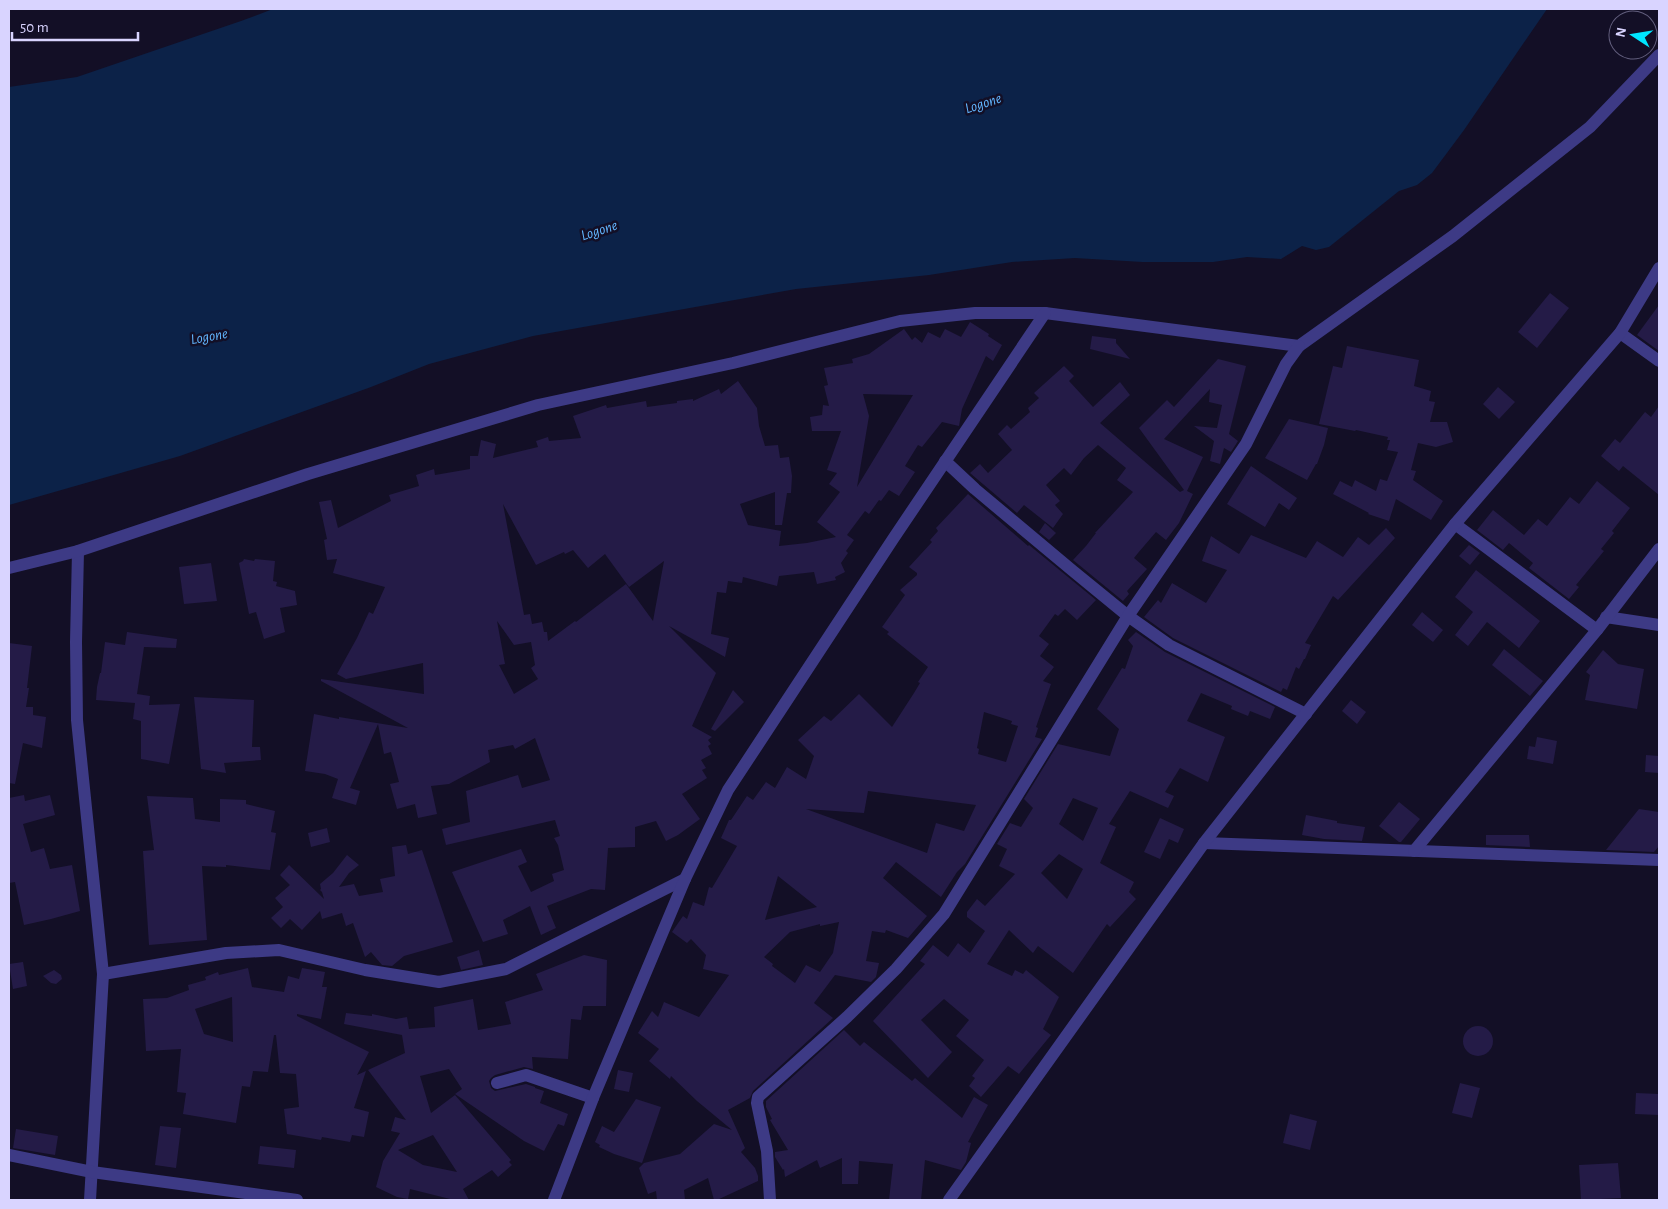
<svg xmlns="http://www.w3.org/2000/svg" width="1668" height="1209" font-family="'Alegreya Sans',sans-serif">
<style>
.water{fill:#0c2248}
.building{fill:#241b47;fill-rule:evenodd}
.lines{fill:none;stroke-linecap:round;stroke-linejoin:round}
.street{stroke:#3d3a85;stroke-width:12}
.labels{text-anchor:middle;stroke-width:5;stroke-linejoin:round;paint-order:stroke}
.water-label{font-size:15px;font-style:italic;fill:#62b6ff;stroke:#130f26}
</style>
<rect width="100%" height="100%" fill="#130f26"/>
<path class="water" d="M273 9H1547L1464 130 1432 173 1417 185 1399 191 1329 247 1316 250 1302 246 1281 259 1247 257 1213 262H1143L1075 258 1012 262 929 275 796 289 533 336 429 364 371 387 180 456 9 505V87L77 77 241 21Z"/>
<g class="building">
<path d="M1550 293 1569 308 1537 348 1518 332Z"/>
<path d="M1659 305V351L1637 335Z"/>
<path d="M970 322 989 334 988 336 1002 345 993 361 986 356 962 409 959 426 942 422 922 447 918 445 905 466 915 472 899 496 889 490 881 501 879 500 869 514 865 511 847 535 854 540 846 551 848 553 841 563 845 572 835 577 836 580 817 584 814 572 779 576 777 586 743 577 742 583 728 581 726 593 717 592 711 634 729 638 725 657 669 626 716 673 692 726 712 737 708 740 711 744 708 746 712 754 701 760 706 768 702 770 707 778 682 794 700 819 678 835 666 841 656 821 635 827V847L608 848 605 890 591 889 547 906 556 928 541 935 530 906 503 920 508 934 483 942 452 872 521 849 527 862 518 866 531 892 554 881 552 874 564 870 558 845 554 838 560 836 555 820 446 845 442 829 470 822 466 791 518 775 522 788 550 780 535 738 515 749 513 745 488 750 490 762 449 784 431 786 437 814 418 818 415 804 397 809 390 784 399 782 391 752 384 754 378 724 350 788 360 791 356 805 332 798 338 779 325 774 305 771 314 714 339 719V717L408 728 321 681V679L424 694 423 663 346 679 337 674 357 638 369 612 373 614 385 587 333 573 337 559 327 560 324 540 327 539 319 502 331 500 338 528 391 501 389 495 419 486 416 475 434 469 435 475 470 469V456H478L481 440 496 444 493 458 538 447 536 441 548 437 549 441 581 438 573 416 606 405 607 408 646 401 647 407 677 403V401L693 399V401L719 389 721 394 738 381 757 408 759 426 765 446 778 445 780 458 789 457 792 476 791 493H787L782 525H775V492L740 504 748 525 781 531 779 546 807 543 836 537 817 522 840 492 829 484 837 473 827 470 841 431H812L810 417 822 415 823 405 829 406 824 386 828 385 824 368 853 363 852 359 869 354 904 329 912 340 915 337 922 343 928 332 940 338 945 329 961 337ZM863 394 913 395 857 487 869 416ZM503 504 536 565 564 552 565 554 573 550 588 568 605 554 629 587 664 561 653 621 626 584 576 622 575 621 548 641 547 632H544L542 622 532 624 530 614 524 615ZM497 621 514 645 531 642 535 665 531 668 538 679 514 694 499 665 505 664Z"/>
<path d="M1092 336 1116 339V343L1130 359 1090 349Z"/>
<path d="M1347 346 1419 360 1414 386 1431 391 1429 401 1435 402 1430 422H1447L1453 442 1436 447 1418 443 1411 470 1416 471 1413 480 1443 501 1431 520 1396 499 1389 521 1368 514 1369 513 1333 494 1340 481 1352 487 1355 480 1376 491 1380 479 1387 481 1398 452 1387 450 1390 440H1387L1388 437 1356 430 1355 431 1319 424 1333 366 1342 368Z"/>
<path d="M1218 359 1246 366 1229 434 1238 441 1231 452 1224 448 1220 464 1210 461 1214 441 1194 426 1217 428 1222 405 1209 402 1210 389 1164 439 1203 457 1187 491 1193 494 1179 523 1166 540 1156 532 1138 553 1134 558 1147 569 1127 591 1129 594 1123 601 1073 560 1086 546 1096 533H1095L1133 492 1117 480 1126 468 1098 445 1084 458 1071 475 1064 468 1046 485 1060 501 1055 505 1063 514 1053 528 1024 505 1017 513 970 473 980 464 988 473 1012 450 998 434 1007 425 1011 429 1030 412 1028 408 1039 398 1034 393 1064 366 1074 376 1069 381 1093 407 1120 382 1130 395 1100 423 1180 492 1184 490 1139 428 1167 400 1174 407Z"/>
<path d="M1498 387 1515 402 1499 419 1483 404Z"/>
<path d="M1659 406V495L1623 466 1619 471 1601 456 1615 439 1620 443 1645 412 1651 417Z"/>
<path d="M1289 419 1328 428 1324 445 1317 464H1316L1307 480 1265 458Z"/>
<path d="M1251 466 1297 498 1289 510 1279 503 1265 527 1227 504Z"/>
<path d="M1597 481 1630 508 1612 531 1614 533 1601 549 1604 551 1576 585 1579 587 1569 599 1529 568 1533 563 1509 543 1503 550 1477 530 1493 510 1524 535 1538 519 1547 526 1570 497 1579 504Z"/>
<path d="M968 494 1028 546 1029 545 1096 600 1077 620 1065 609 1058 616 1055 614 1039 636 1049 644 1040 656 1054 667 1043 681 1051 684 1036 727 1038 728 1035 737 1042 739 965 864 957 872 941 897 896 862 883 878 927 916 908 938 886 930 885 933 872 931 866 961 879 963 876 977 871 982 835 975 814 1003 833 1018 753 1091 750 1098 728 1110 745 1148 741 1152 755 1168 758 1176V1181L717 1200H714L708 1178 684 1190 685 1200H657L656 1191 648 1194 639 1168 644 1163 680 1154 714 1124 732 1130 697 1101 671 1076 670 1079 649 1061 659 1049 638 1033 652 1011 658 1017 664 1002 699 1017 729 975 703 969 706 955 691 939 687 943 672 932 683 916 687 919 693 902 704 906 709 887 712 888 737 846 721 838 729 820H731L747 796 753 800 766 782 775 788 787 767 806 779 814 756 798 740 824 716 831 721 859 694 892 727 914 693 920 683 918 682 928 667 887 634 889 632 882 627 905 595 900 590 917 575V573L909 567 932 542 930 540 938 531 936 528ZM984 712 1012 721 1011 724 1018 726 1006 762 978 754 979 749 977 748ZM868 791 976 805 964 831 936 823 927 853 806 809 864 813ZM778 876 817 907 765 920ZM839 922 833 953 820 972 806 965 795 983 772 966 773 964 764 957 790 932 820 924V926Z"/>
<path d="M1045 523 1056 533 1049 540 1039 532Z"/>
<path d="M1386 528 1395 538 1338 600 1333 596 1305 643 1311 645 1305 659H1304L1299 669 1296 667 1287 690 1283 688 1281 692 1173 638 1144 617 1158 600 1161 603 1172 583 1206 603 1227 570 1202 561 1211 536 1239 554 1251 535 1306 558 1317 541 1343 557 1358 537 1369 545Z"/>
<path d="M1469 545 1480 553 1470 565 1459 556Z"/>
<path d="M244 559 254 561 255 559 275 561 273 581 277 582 276 586 295 591 297 605 280 608 285 632 264 639 256 612 249 614 239 563 243 561Z"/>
<path d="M211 563 217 601 184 604 179 567Z"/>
<path d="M1476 570 1540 621 1519 648 1487 622 1468 646 1455 635 1473 612 1455 597Z"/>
<path d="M1422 612 1443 630 1433 642 1412 625Z"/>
<path d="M127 632 177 639 176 648 144 647 137 694 150 696 149 705 180 704 169 764 141 759V721L133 719 135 703 96 700 97 687 100 673H101L105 642 125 645Z"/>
<path d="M1136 632 1165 652 1275 707 1270 719 1250 711 1248 716 1231 709 1232 706 1201 693 1187 721 1225 737 1208 782 1180 768 1165 792 1174 796 1168 808 1130 791 1109 824 1116 827 1100 863 1134 882 1129 892 1136 899 1110 927 1107 924 1073 973 1038 946 1033 953 1009 930 987 964 1012 976 1015 970 1023 974 1026 970 1059 997 1043 1029 1051 1035 1019 1074 1008 1066 981 1097 969 1086 975 1078 972 1076 984 1060 956 1036 969 1020 944 999 921 1020 952 1052 928 1078 873 1021 925 964 920 961 933 945 948 957 958 943 970 953 985 931 967 917V912L977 899 985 906 1015 874 999 866 1007 849 997 844 1010 823 1021 827 1033 808 1024 799 1058 744 1110 756 1119 729 1097 709 1122 668 1125 669 1133 646 1128 640ZM1073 798 1098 808 1083 841 1059 824ZM1059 854 1083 869 1067 899 1041 873Z"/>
<path d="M9 643 32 646 27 688H29L26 707H33V715L46 717 42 748 23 743 15 784 9 783Z"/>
<path d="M1504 649 1543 681 1530 696 1492 665Z"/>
<path d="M1603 650 1618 664 1644 669 1637 709 1585 700 1590 675 1586 672Z"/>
<path d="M733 690 744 702 715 731 711 729Z"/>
<path d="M194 697 254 700 252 747H260L261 760 224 763 226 773 201 769Z"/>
<path d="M1351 700 1366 712 1357 724 1342 711Z"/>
<path d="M1537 737 1557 741 1553 764 1527 759 1529 746 1535 747Z"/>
<path d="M1646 755 1659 756V773L1645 772Z"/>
<path d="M24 795 25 801 50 795 55 815 23 824 31 852 44 848 50 869 72 865 80 911 51 919 24 925 15 882 9 883V798Z"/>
<path d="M147 796 193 798 195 819 220 822V799L246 800V804L275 811 271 832 276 833 270 870 226 865V867L202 866 207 940 149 945 143 851 154 850Z"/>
<path d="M1399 802 1420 819 1401 842H1399L1379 826Z"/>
<path d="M1639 809 1659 812V846L1654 852 1606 850Z"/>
<path d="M1306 815 1337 821V823L1365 827 1362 841 1324 839 1302 835Z"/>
<path d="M1160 818 1184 829 1178 843 1169 839 1160 859 1144 852Z"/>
<path d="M327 828 330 842 311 847 308 833Z"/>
<path d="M1486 835H1529L1530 847 1486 845Z"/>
<path d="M406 845 408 854 422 850 453 942 404 956 392 966 382 965 371 952 365 957 353 923 346 926 342 913 322 919 320 911 302 930 290 919 281 928 271 918 283 907 275 898 290 885 280 875 289 865 324 899 322 892 320 890 321 889 320 884 333 873 347 855 359 865 349 873 339 887 354 884 359 896 383 892 380 879 395 876 392 847Z"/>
<path d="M479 950 483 965 461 970 457 957Z"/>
<path d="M584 955 607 960 606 1006H583L581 1020 571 1019 568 1059 532 1057 533 1069 524 1067 495 1075 491 1078 489 1081 491 1088 495 1091 526 1084 535 1087V1088L544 1091 540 1103 568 1114 564 1126 558 1124 544 1151 524 1141 455 1094 462 1089 449 1069 420 1076 431 1113 455 1095 511 1160 509 1162 512 1165 498 1177 492 1170 463 1189 469 1200H454L410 1189 408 1199 397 1197 376 1187 383 1161 400 1133 391 1131 395 1117 406 1120 368 1070 405 1053 402 1035 344 1024 346 1013 372 1016V1014L396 1019 407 1017 409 1029 435 1027 434 1007 473 999 478 1030 511 1024 505 1002 543 990 536 974ZM433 1135 457 1172 423 1165 398 1150Z"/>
<path d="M23 962 27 986 13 989 9 964Z"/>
<path d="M248 968 252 987 284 992 288 976 299 979 302 968 325 972 322 987H327L321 1019 297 1014V1016L369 1052 357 1075 366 1071 354 1108 369 1112 364 1137 352 1135 350 1142 322 1137 321 1140 287 1134 284 1109 299 1107 296 1074 280 1073 276 1035H274L268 1072 253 1071 250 1087 242 1086 236 1123 183 1114 186 1093 177 1092 181 1049 146 1051 143 999 167 998 189 990 188 985 206 980 205 977 218 972 219 975ZM232 997 233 1042 204 1034 195 1009Z"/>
<path d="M54 970 61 975 62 979 56 984 51 983 43 976Z"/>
<circle cx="1478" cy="1041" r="15"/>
<path d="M844 1030 860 1046 864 1042 912 1081 915 1078 962 1118 974 1097 988 1105 968 1142 971 1143 966 1162 961 1170 925 1160 921 1200H889L893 1164 859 1161 858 1184H842V1158L820 1168 817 1160 785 1177 784 1169 783 1170 775 1157V1152L788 1150 770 1120 772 1119 766 1107V1101Z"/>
<path d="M618 1070 633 1073 629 1092 614 1089Z"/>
<path d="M1460 1083 1480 1088 1472 1118 1452 1113Z"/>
<path d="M1636 1093 1659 1094V1115L1635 1114Z"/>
<path d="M636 1099 661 1107 642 1163 614 1154 599 1147 600 1145 595 1142 602 1126 614 1132Z"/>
<path d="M1290 1114 1317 1121 1310 1150 1283 1143Z"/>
<path d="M160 1126 181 1128 176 1168 155 1165Z"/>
<path d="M16 1129 58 1136 55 1155 13 1148Z"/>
<path d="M260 1146 296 1150 294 1168 258 1164Z"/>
<path d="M1618 1163 1621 1198 1581 1200 1579 1165Z"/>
</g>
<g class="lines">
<g class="street">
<path d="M1620 333 1659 361"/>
<path d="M945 461 975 489 1073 571 1128 616 1169 645 1306 714"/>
<path d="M1455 524 1597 630"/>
<path d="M78 551 76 642 77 720 103 974 90 1200"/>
<path d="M9 568 78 551 308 474 538 405 733 363 900 321 975 313H1045L1299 346 1453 236 1590 127 1659 55"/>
<path d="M1606 617 1659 625"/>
<path d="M1204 843 1659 860"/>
<path d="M1414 851 1597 630 1659 549"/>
<path d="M103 974 226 953 279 950 365 970 439 982 506 969 685 879"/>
<path d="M497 1083 526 1075 593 1098"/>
<path d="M9 1155 92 1172 297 1200"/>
<path d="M554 1200 593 1098 685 879 728 790 893 539 1045 313"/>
<path d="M770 1200 767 1151 757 1103 758 1097 847 1017 896 969 944 914 1128 616 1246 444 1286 364 1299 346"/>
<path d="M949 1200 1204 843 1455 524 1620 333 1659 268"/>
</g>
</g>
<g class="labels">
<g class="water-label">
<text transform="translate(983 103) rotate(-18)" y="5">Logone</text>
<text transform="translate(599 230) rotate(-18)" y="5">Logone</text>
<text transform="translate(209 336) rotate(-10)" y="5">Logone</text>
</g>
</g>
<rect width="1668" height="1209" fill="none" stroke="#d9d4ff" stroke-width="20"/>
<g transform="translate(1633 35) rotate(282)"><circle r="24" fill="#130f26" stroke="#625e7d"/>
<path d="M0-4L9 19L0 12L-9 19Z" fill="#00e5ff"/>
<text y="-8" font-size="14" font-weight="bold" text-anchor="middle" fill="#d9d4ff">N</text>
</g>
<path d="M12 32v8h126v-8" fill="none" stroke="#d9d4ff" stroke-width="2.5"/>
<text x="20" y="32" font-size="15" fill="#d9d4ff" stroke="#130f26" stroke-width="4" paint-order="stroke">50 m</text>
</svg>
